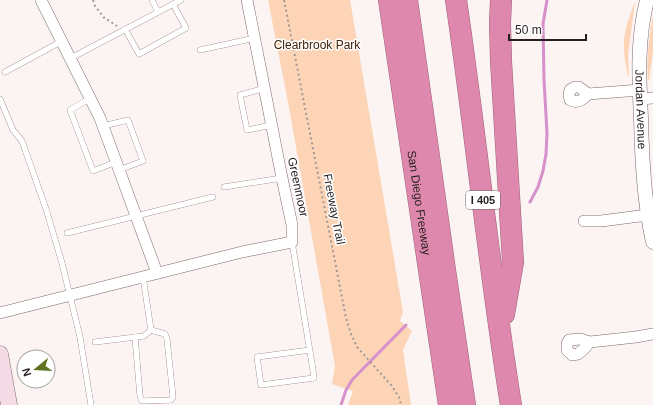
<svg xmlns="http://www.w3.org/2000/svg" width="653" height="405" font-family="Helvetica,sans-serif">
<style>
.green{fill:#fdd4b5}
.lines{fill:none;stroke-linecap:round;stroke-linejoin:round}
.stream{stroke:#d690cc;stroke-width:3}
.service-casing{stroke:#7d696a;stroke-width:6}
.minor-casing{stroke:#7d696a;stroke-width:12}
.tertiary-casing{stroke:#7d696a;stroke-width:15}
.secondary-casing{stroke:#7d696a;stroke-width:17}
.motorway-casing{stroke:#9d637b;stroke-width:22}
.path{stroke:#a09797;stroke-width:2;stroke-dasharray:2 3;stroke-linecap:butt}
.service{stroke:#fff;stroke-width:5.5}
.minor{stroke:#fff;stroke-width:11}
.tertiary{stroke:#fff;stroke-width:14}
.secondary{stroke:#f5dbe6;stroke-width:16}
.motorway{stroke:#dd88ac;stroke-width:21}
.labels{text-anchor:middle;stroke-width:3;stroke-linejoin:round;paint-order:stroke}
.shield{fill:#fff;stroke:#686262;stroke-width:1}
.shield-label{font-size:11px;font-weight:bold;fill:#271f1f}
.park-label{font-size:12px;fill:#402309;stroke:#fff}
.street-label{font-size:12px;fill:#271f1f;stroke:#fff}
</style>
<rect width="100%" height="100%" fill="#fcf3f3"/>
<g class="green">
<path d="M268 0H350L403 312 400 321 412 331 403 350 411 405H348L353 391 332 384 335 366 288 102Z"/>
<path d="M635 2 628 55 629 76H628C626 65 623 53 624 42 624 32 631 11 635 2Z"/>
<path d="M653 15V52L649 80 648 81C646 59 649 37 653 15Z"/>
</g>
<g class="lines">
<g class="stream">
<path d="M530 202 538 187 543 171 546 154 547 133 544 80 543 24 547 0"/>
<path d="M341 405 346 390 352 380 406 325"/>
</g>
<g class="service-casing">
<g id="service">
<path d="M152 0 158 12"/>
<path d="M125 29 139 54 186 28 173 4"/>
<path d="M200 50 255 38"/>
<path d="M71 58 181 0"/>
<path d="M5 72 62 41"/>
<path d="M265 88 240 95 247 130 272 125"/>
<path d="M91 98 70 110 93 171 116 162"/>
<path d="M0 99 13 130 22 141 46 209 62 263 80 337 91 405"/>
<path d="M103 126 128 120 143 161 119 170"/>
<path d="M224 187 282 178"/>
<path d="M67 233 213 197"/>
<path d="M292 242 313 370 314 378 261 385 257 357 310 350"/>
<path d="M135 337 140 396 142 401 171 400 173 397 167 339 165 334 151 330"/>
<path d="M95 342 144 336 151 330 143 277"/>
</g>
</g>
<g class="minor-casing">
<g id="minor">
<path d="M41 0 100 118 157 273"/>
<path d="M575 87H579L588 94C583 100 578 104 570 100L569 95 570 90Z"/>
<path d="M588 94 640 90"/>
<path d="M640 99 653 98"/>
<path d="M584 221H601L648 215"/>
<path d="M0 313 242 252 292 242V225L282 178 247 0"/>
<path d="M590 342 585 348 578 354 572 355 567 350V344L569 340 580 339 590 342 636 337 653 334"/>
</g>
</g>
<g class="tertiary-casing">
<g id="tertiary">
<path id="s1" d="M647 0C637 40 639 77 641 118 642 159 644 201 653 242"/>
</g>
</g>
<g class="secondary-casing">
<path id="secondary" d="M0 354 9 405"/>
</g>
<g class="motorway-casing">
<g id="motorway">
<path id="s2" d="M389 0 449 405"/>
<path d="M407 0 445 270 465 405"/>
<path d="M456 0C476 135 489 270 511 405"/>
<path d="M501 0 500 23 501 61 513 262 504 314"/>
</g>
</g>
<g class="path">
<path d="M93 0 95 6 105 19 108 20 117 26"/>
<path d="M284 0 346 318 351 334 357 347 391 385 399 397 401 405"/>
</g>
<use href="#service" class="service"/>
<use href="#minor" class="minor"/>
<use href="#tertiary" class="tertiary"/>
<use href="#secondary" class="secondary"/>
<use href="#motorway" class="motorway"/>
</g>
<g class="labels">
<rect class="shield" x="466" y="191" width="34" height="18" rx="3"/>
<g class="shield-label">
<text x="483" y="204">I 405</text>
</g>
<g class="park-label">
<text x="317" y="49">Clearbrook Park</text>
</g>
<g class="street-label">
<text dy="4" stroke="none"><textPath href="#s1" startOffset="110">Jordan Avenue</textPath></text>
<text transform="translate(298 187) rotate(78)" y="4">Greenmoor</text>
<text dy="4" stroke="none"><textPath href="#s2" startOffset="205">San Diego Freeway</textPath></text>
<text transform="translate(334 209) rotate(79)" y="4">Freeway Trail</text>
</g>
</g>
<g transform="translate(36 369) rotate(252)"><circle r="19" fill="#ffffff" stroke="#a9a5a5"/>
<path d="M0-3L7 15L0 10L-7 15Z" fill="#5d7222"/>
<text y="-6" font-size="11" font-weight="bold" text-anchor="middle" fill="#271f1f">N</text>
</g>
<path d="M509 34v6h77v-6" fill="none" stroke="#271f1f" stroke-width="2"/>
<text x="515" y="34" font-size="12" fill="#271f1f" stroke="#ffffff" stroke-width="3" paint-order="stroke">50 m</text>
</svg>
